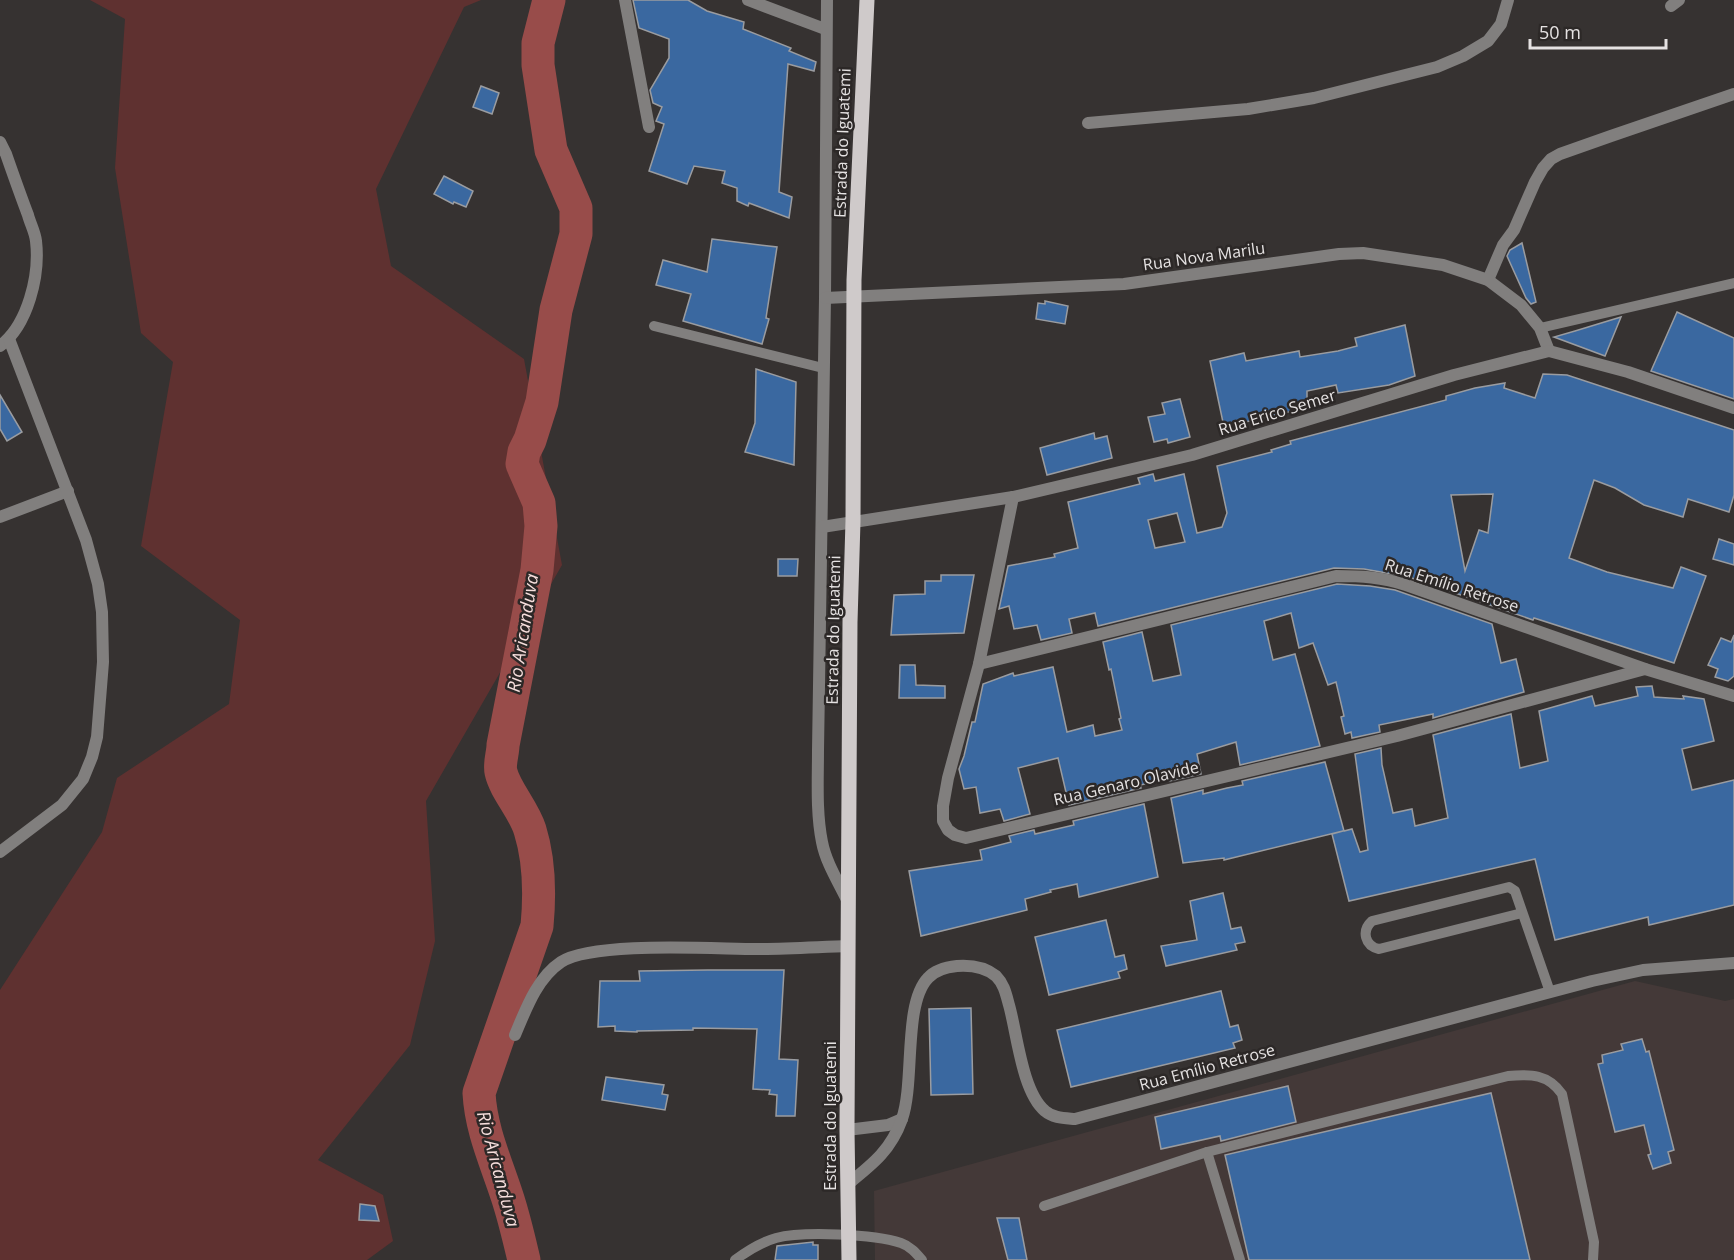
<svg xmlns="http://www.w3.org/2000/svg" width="1734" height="1260" font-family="'Open Sans',sans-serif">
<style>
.built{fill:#443938}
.green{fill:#5f3130}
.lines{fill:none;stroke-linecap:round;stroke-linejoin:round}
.river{stroke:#984c4a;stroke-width:33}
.building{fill:#3a68a0;stroke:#9a9ca0;stroke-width:1.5;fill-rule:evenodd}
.lane{stroke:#817f7e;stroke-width:10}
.street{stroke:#817f7e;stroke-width:12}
.primary{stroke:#cfcaca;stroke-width:15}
.labels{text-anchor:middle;stroke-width:5;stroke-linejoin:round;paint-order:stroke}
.street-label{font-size:16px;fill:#e5e2e2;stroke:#2c2827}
.water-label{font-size:18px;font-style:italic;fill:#f6dedc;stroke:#2c2827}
</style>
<rect width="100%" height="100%" fill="#363231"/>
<path class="built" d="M1635 981 1725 1001 1734 999V1260H875L874 1191Z"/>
<path class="green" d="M90 0H481L464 7 376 189 391 266 524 359 562 565 426 801 435 941 410 1045 318 1160 383 1195 393 1241 367 1260H0V990L102 832 117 778 229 704 240 620 141 546 173 362 141 333 115 168 125 19Z"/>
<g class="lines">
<path class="river" d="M524 1260C519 1239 514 1217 507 1196 496 1162 481 1130 479 1093L537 926C540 894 540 862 530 830 524 810 505 790 501 772 499 764 503 753 503 745L537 570 541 526 539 503 522 464 524 452 530 440 542 402 556 310 576 234V208L551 150 538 65V43L549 0"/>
</g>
<g class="building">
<path d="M633 0H688L707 11 744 22 743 29 791 48 789 51 816 62 814 71 788 64 779 192 792 197 789 218 749 203 748 206 737 201V188L722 183 725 171 694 166 687 184 649 171 664 124 656 121 662 107 653 103 650 90 669 58V39L639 28Z"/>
<path d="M481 86 499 93 492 114 473 107Z"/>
<path d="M444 176 473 191 466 207 454 202 453 204 434 194Z"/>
<path d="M712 239 777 247 766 318 769 319 762 344 683 321 691 294 656 285 663 260 707 272Z"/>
<path d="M1522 243 1536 302 1531 304 1526 298 1507 256 1510 250Z"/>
<path d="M1045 301 1068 306 1065 324 1036 319 1038 303 1045 304Z"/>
<path d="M1677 312 1734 338V399L1651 371Z"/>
<path d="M1621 317 1605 356 1554 337 1575 331Z"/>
<path d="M1405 325 1415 376 1389 385 1338 393 1336 385 1307 391V402L1296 404 1297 410 1224 427 1210 361 1244 353 1246 361 1299 351 1300 357 1338 351 1357 346 1355 338Z"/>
<path d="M756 369 796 382 794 465 745 452 755 423Z"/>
<path d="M1543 374 1567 375 1734 430V495L1729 512 1688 499 1683 517 1644 505 1615 488 1594 480 1569 558 1607 572 1673 588 1681 567 1706 576 1674 663 1534 618 1533 620 1409 577 1364 569 1334 568 1098 626 1095 613 1069 619 1072 633 1041 640 1037 625 1014 629 1009 606 999 609 1008 566 1055 557 1054 554 1078 548 1068 502 1140 484 1138 478 1153 474 1155 481 1184 474 1197 533 1222 527 1227 513 1217 466 1272 452 1271 450 1291 444 1290 441 1446 400V396L1475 388 1505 383 1504 388 1535 398ZM1493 494 1488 533 1479 530 1465 571 1451 495ZM1177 513 1185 542 1155 548 1148 520Z"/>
<path d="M0 395 22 432 7 441 0 429Z"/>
<path d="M1180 399 1190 437 1168 443 1167 439 1154 442 1148 417 1165 414 1162 403Z"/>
<path d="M1094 433 1095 439 1107 436 1112 458 1047 475 1040 448Z"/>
<path d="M1719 539 1734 544V565L1713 559Z"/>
<path d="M778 559H798L797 576H778Z"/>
<path d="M941 575H974L964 633 891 635 894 595 925 594V581H941Z"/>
<path d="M1337 584 1370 586 1395 590 1492 624 1501 663 1516 659 1524 692 1433 718V714L1379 725 1380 732 1352 738 1351 732 1345 734 1341 717 1344 716 1336 682 1328 685 1313 643 1299 648 1291 613 1264 621 1273 660 1295 654 1320 746 1240 765 1236 742 1197 754 1201 774 1169 781V779L1140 785 1141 788 1069 805 1058 758 1018 768 1030 814 1004 821 1000 809 980 813 976 787 964 789 959 769 964 756 972 722H975L983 684 1013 673 1014 676 1053 667 1067 732 1093 725 1095 736 1122 730 1119 719 1121 718 1111 669 1109 670 1103 642 1142 632 1153 681 1181 675 1171 625Z"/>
<path d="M1734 635V676L1728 681 1715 677 1718 669 1708 665 1721 638 1731 642Z"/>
<path d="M900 665H915L916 685 945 686V698H899Z"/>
<path d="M1652 686 1654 697 1684 699 1683 696 1704 699 1714 741 1682 749 1692 790 1734 780V905L1649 925 1648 917 1555 940 1535 859 1349 901 1332 834 1343 831 1224 860V858L1183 863 1171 798 1203 790V794L1227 788 1243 785 1242 781 1325 762 1344 831 1352 829 1360 852 1368 850 1355 754 1381 748 1382 765 1393 813 1412 809 1415 826 1448 818 1433 735 1511 714 1520 768 1548 761 1539 711 1592 696 1595 706 1638 696 1636 687Z"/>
<path d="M1144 804 1158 877 1079 897 1077 884 1050 890 1051 892 1025 899 1027 910 921 936 909 871 982 860 980 850 1011 842 1009 836 1034 830 1035 834 1074 825 1073 821Z"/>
<path d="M1223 893 1231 929 1241 927 1245 942 1235 944 1237 950 1166 966 1161 946 1197 940 1190 901Z"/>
<path d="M1106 920 1115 957 1124 955 1127 969 1118 972 1120 978 1049 995 1035 937Z"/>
<path d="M708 970H784L779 1059 798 1060 795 1116H776L777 1095 769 1094 770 1090 753 1089 757 1029 693 1028V1030L637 1031V1032L615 1031V1026L598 1027 600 981H640L639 971Z"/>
<path d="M1221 991 1230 1027 1238 1025 1242 1040 1233 1043 1235 1048 1071 1087 1057 1030Z"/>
<path d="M971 1008 973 1094 931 1095 929 1009Z"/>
<path d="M1642 1039 1646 1052 1649 1051 1674 1150 1668 1152 1671 1163 1653 1169 1648 1155 1651 1154 1644 1125 1615 1132 1598 1064 1603 1063 1602 1055 1623 1050 1621 1044Z"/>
<path d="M606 1077 664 1085 662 1094 668 1095 665 1110 602 1100Z"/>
<path d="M1288 1086 1296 1122 1221 1141 1220 1136 1161 1149 1155 1117Z"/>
<path d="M1491 1093 1530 1260H1249L1225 1155Z"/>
<path d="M360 1204 375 1206 379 1221 359 1220Z"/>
<path d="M997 1218H1019L1027 1260H1008Z"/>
<path d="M813 1242V1245H818V1260H775L777 1246Z"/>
</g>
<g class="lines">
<g class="lane">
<path d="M654 326 823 368"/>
<path d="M1540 328 1734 283"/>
<path d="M1522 913 1379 949C1365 946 1361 931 1372 921L1509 887 1515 891 1550 992"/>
<path d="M1207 1152 1240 1260"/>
<path d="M1044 1206 1207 1152 1508 1076C1531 1074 1548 1074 1562 1094L1594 1242 1593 1260"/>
<path d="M735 1260C747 1251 762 1242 776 1238 803 1231 874 1234 901 1243 910 1246 916 1253 922 1260"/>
</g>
<g class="street">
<path d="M625 0 649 127"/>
<path d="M748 0 825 29"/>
<path d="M827 0 825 298 818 750C818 780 816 812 822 842 826 863 839 883 848 902"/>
<path d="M1671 6 1679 0"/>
<path d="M1088 123 1248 109 1314 98 1437 67 1463 56 1488 41 1501 24 1508 0"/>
<path d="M0 142 6 154C13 174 20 194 28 215 30 223 35 232 36 241 40 275 28 325 0 346"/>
<path d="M1488 280 1503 245 1514 230 1535 182 1543 168 1551 159 1560 154 1611 136 1734 94"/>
<path d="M825 298 1124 284 1339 254 1363 253 1443 265 1488 280 1521 305 1540 328 1549 351"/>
<path d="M1013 497 979 664 948 778 943 806V821L948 830 955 835 966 838 1397 736 1645 669"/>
<path d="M0 517 68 491"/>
<path d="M822 527 1013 497 1192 455 1454 375 1549 351 1628 372 1734 408"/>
<path d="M979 664 1336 576C1361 576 1382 577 1406 585L1645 669 1734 696"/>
<path d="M0 852 62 805 83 779 92 757 97 737 103 662 102 612 98 584 86 540 9 339"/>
<path d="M515 1035C526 1009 537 978 561 962 594 941 714 949 757 949 787 949 818 947 849 946"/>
<path d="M847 1130 888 1125 902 1119"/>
<path d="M848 1184C873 1164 891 1150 902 1119 915 1082 903 1004 928 978 935 970 947 967 957 966 971 965 985 967 996 976 1004 984 1006 994 1009 1005 1017 1033 1022 1092 1045 1111 1053 1118 1064 1118 1075 1119L1592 981 1643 970 1734 963"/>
</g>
<path class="primary" d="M849 1260 847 1130 850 622 853 521 854 280 867 0"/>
</g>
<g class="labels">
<g class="street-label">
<text transform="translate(842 143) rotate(-88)" y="6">Estrada do Iguatemi</text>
<text transform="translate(1204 256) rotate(-8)" y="6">Rua Nova Marilu</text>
<text transform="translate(1277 412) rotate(-17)" y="6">Rua Erico Semer</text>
<text transform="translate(1452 585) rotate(18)" y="6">Rua Emílio Retrose</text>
<text transform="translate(833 630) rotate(-89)" y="6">Estrada do Iguatemi</text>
<text transform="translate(1126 783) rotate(-13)" y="6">Rua Genaro Olavide</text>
<text transform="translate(1207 1067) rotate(-15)" y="6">Rua Emílio Retrose</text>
<text transform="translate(830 1116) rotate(-90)" y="6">Estrada do Iguatemi</text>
</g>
<g class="water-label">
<text transform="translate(523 633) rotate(-81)" y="6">Rio Aricanduva</text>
<text transform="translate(498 1169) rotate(75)" y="6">Rio Aricanduva</text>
</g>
</g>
<path d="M1530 39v9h136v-9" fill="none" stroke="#e5e2e2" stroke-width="3"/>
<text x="1539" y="39" font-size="18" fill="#e5e2e2" stroke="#2c2827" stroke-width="4.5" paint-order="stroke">50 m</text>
</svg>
